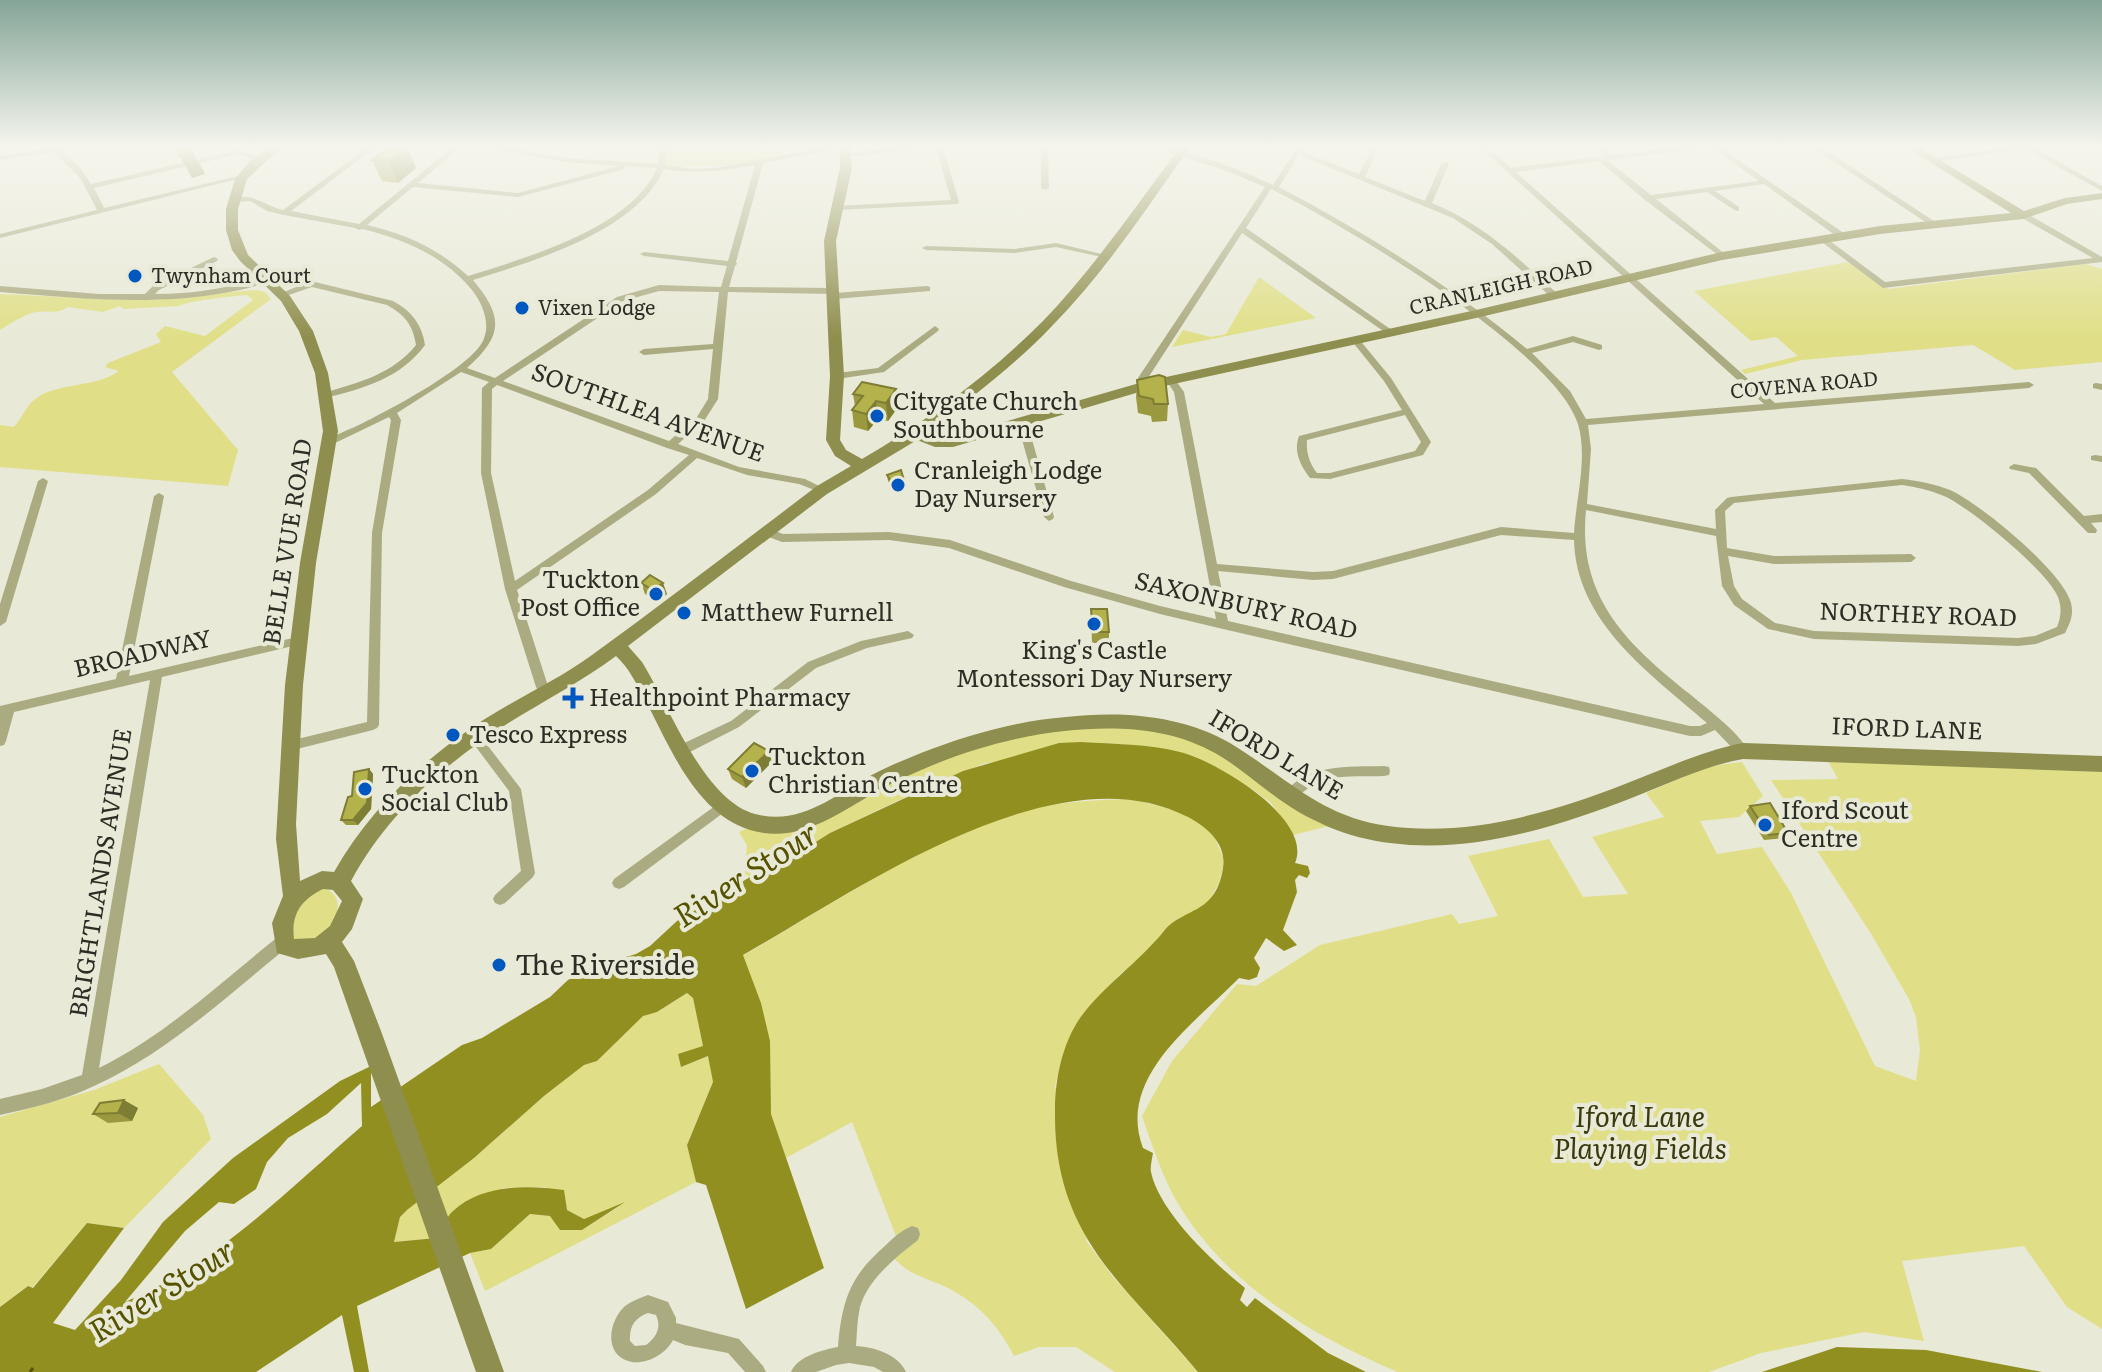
<svg xmlns="http://www.w3.org/2000/svg" width="2102" height="1372" font-family="Literata,serif">
<style>
.green{fill:#e0df87}
.water{fill:#928f21;fill-rule:evenodd}
.lines{fill:none;stroke-linecap:round;stroke-linejoin:round}
.ferry{stroke:#555200;stroke-width:3;stroke-dasharray:13 11;stroke-linecap:butt}
.street{fill:#abab82;fill-rule:evenodd}
.secondary{fill:#8e8e4e;fill-rule:evenodd}
.wall{fill:#9b9940}
.shaded-wall{fill:#7e7d34}
.building{fill:#b4b24b;stroke:#7e7d34;stroke-width:2}
.poi-dot{fill:#0057c0;stroke:#e8e9d6;stroke-width:3}
.labels{text-anchor:middle;stroke-width:8;stroke-linejoin:round;paint-order:stroke}
.far-poi-label{font-size:20px;fill:#2d2d26;stroke:#e8e9d6;text-anchor:start}
.far-street-label{font-size:20px;fill:#2d2d26;stroke:#e8e9d6}
.poi-label{font-size:24px;fill:#2d2d26;stroke:#e8e9d6;text-anchor:start}
.street-label{font-size:24px;fill:#2d2d26;stroke:#e8e9d6}
.near-poi-label{font-size:28px;fill:#2d2d26;stroke:#e8e9d6;text-anchor:start}
.near-park-label{font-size:28px;font-style:italic;fill:#3b3a0f;stroke:#e8e9d6}
.near-water-label{font-size:32px;font-style:italic;fill:#555200;stroke:#e8e9d6}
</style>
<rect width="100%" height="100%" fill="#e8e9d6"/>
<g class="green">
<path d="M671 147H789C766 168 694 168 664 165Z"/>
<path d="M1848 262 1888 289 2086 264 2102 269V362L2015 370 1973 345 1802 360 1745 374 1741 370 1798 356 1776 337 1751 341 1694 291Z"/>
<path d="M1259 277 1316 318 1172 347 1183 330 1211 337 1226 334Z"/>
<path d="M257 290 265 292 271 299 172 372 238 450 228 486 0 467V425L14 427C21 419 26 407 34 400 55 382 96 388 119 371L105 367 108 363 161 342 156 334 165 326 205 336 253 300 247 295C235 296 186 301 179 306L123 309 120 306 103 312 68 307C55 315 49 310 36 312 23 315 11 323 0 330V294L129 300Z"/>
<path d="M1064 724 1171 728 1340 823 1293 835 1271 803 1252 789 1184 753 1121 744 1059 743 1004 761 986 763 941 780 830 833 795 855 754 870 750 877 745 874 747 845 739 832 759 823 778 826 927 760Z"/>
<path d="M1828 761 2102 772V1329L2067 1307 2024 1246 1902 1261 1924 1341 1864 1332 1761 1353 1709 1372H1398C1314 1337 1229 1286 1180 1207 1163 1180 1153 1147 1142 1116L1172 1061 1237 984 1256 986 1320 945 1452 914 1459 924 1498 916 1468 856 1549 839 1583 897 1628 894 1592 837 1664 817 1646 793 1709 766 1742 762 1763 796 1739 817 1700 821 1717 854 1762 847 1791 893 1875 1066 1916 1081 1920 1050 1916 1017 1909 999 1870 932 1771 780 1838 779Z"/>
<path d="M1131 799 1175 810 1202 824 1214 836 1223 857V867L1219 883 1207 904 1166 928 1152 948 1118 976 1078 1021 1064 1053 1055 1086 1087 1242 1114 1278 1198 1372H1115L1076 1347H1039L1014 1356C998 1325 978 1303 946 1287 922 1276 905 1274 889 1252L899 1244 852 1122 786 1158 771 1114 761 1003 742 956C825 909 907 852 997 819 1040 803 1086 800 1131 799Z"/>
<path d="M326 889C349 898 335 933 315 939 308 942 296 940 289 940L285 920 315 890Z"/>
<path d="M687 993 693 998 703 1046 681 1067 709 1056 713 1082 687 1144 696 1182 485 1291 470 1253 491 1249 530 1214 550 1216 582 1230 620 1206 584 1219 567 1210 546 1187 503 1188 436 1238 394 1242 400 1217 407 1210 474 1158 544 1096 584 1065 597 1061 643 1015 657 1012Z"/>
<path d="M159 1064 203 1115 211 1139 124 1228 87 1223 32 1288 27 1286 0 1307V1117L94 1090Z"/>
</g>
<g class="water">
<path d="M1081 742C1114 744 1148 744 1180 752 1214 760 1314 818 1295 863L1308 866 1310 873 1307 878 1299 875 1295 880 1297 892 1283 930 1297 945 1284 951 1266 938 1254 958 1260 968 1257 977 1249 980 1239 978C1195 1023 1116 1077 1143 1148L1153 1153C1152 1159 1150 1167 1151 1172 1159 1212 1215 1264 1245 1288L1240 1300 1247 1307 1255 1298 1328 1353 1366 1372H1198C1125 1284 1053 1237 1055 1110 1055 1080 1062 1044 1080 1018 1104 985 1138 963 1164 931 1184 907 1216 915 1223 868 1227 844 1207 827 1188 817 1055 748 856 891 743 955L761 1003 770 1041 771 1114 824 1268 746 1309 706 1185 696 1182 687 1145 713 1082 708 1056 681 1067 678 1054 703 1046 693 998 687 993 657 1012 643 1016 597 1061 584 1065 544 1096 474 1158 407 1210 400 1217 394 1242 436 1238C441 1230 446 1217 453 1211 482 1184 528 1185 564 1190L567 1210 584 1219 625 1202 582 1230H560L550 1216 530 1214 491 1249 470 1253 357 1306 369 1372H354L342 1315 256 1372H0V1307L28 1286 33 1288 87 1223 124 1228 53 1323 75 1330 121 1280 163 1222 233 1158 340 1081 371 1066V1107L462 1045 482 1038 550 997 568 980 592 967 636 954 650 946 677 921 750 877 754 870 795 855 830 833 963 771 1059 743ZM361 1083 362 1126C289 1189 215 1265 125 1302L185 1231 219 1202 234 1204 256 1189 267 1162 288 1138 327 1114Z"/>
<path d="M1837 1347 1926 1350 2042 1372H1762Z"/>
</g>
<g class="lines">
<path class="ferry" d="M30 1372 33 1368"/>
<g class="street">
<path d="M0 147H7L0 150Z"/>
<path d="M58 147H75L62 151 81 169 91 184 239 150 263 159 259 161 239 154 94 188 104 208 242 175 246 177 0 238V234L97 210 81 179 54 152 0 160V156Z"/>
<path d="M368 147H376L291 211 359 224 453 147H461L418 183 518 193 619 166 566 162 490 149 487 147H502L566 158 658 164 661 147H668L665 165 693 169 716 168 827 147H841L838 149 763 163 736 262 737 264 735 266 729 287 834 288 838 291 834 294 728 292 718 399 704 421 678 444 739 467 805 479 827 490 822 493 799 484 747 475 697 458 656 494 517 590 548 686 553 694 551 697C543 700 540 694 536 687L505 589 481 473 482 388 489 382 461 372 397 413 401 420 382 533 379 725 377 728 373 730 289 751 285 750 283 746 285 742 367 722 372 533 391 420 389 417 333 444 330 445 325 442C336 434 351 429 363 423 391 409 469 368 483 341 491 324 483 304 472 290 444 256 404 239 362 229L359 230 355 228 284 215 267 211 250 201 234 202 230 200C252 191 263 205 283 210ZM755 165 728 261 644 252 640 254 644 256 727 266 721 287 659 285 617 297 495 378 467 368C503 336 504 317 473 280 533 261 636 232 664 169 699 174 720 171 755 165ZM625 166 657 168C632 228 525 258 468 276 439 249 406 234 367 225L413 187 518 197 625 169ZM659 291 719 292 713 344 644 349 639 352 644 355 713 349 708 399 697 417 669 441 503 381 623 301ZM497 385 667 448 689 455 648 490 515 581 491 473 492 389Z"/>
<path d="M900 147H921L917 149 847 157 843 155 847 153Z"/>
<path d="M936 147H943L959 202 958 204 836 210 832 208 836 206 951 200Z"/>
<path d="M1041 147H1048L1049 188 1045 190 1041 188Z"/>
<path d="M1154 147C1185 147 1243 171 1273 185L1297 147H1303L1301 151 1359 174 1373 147H1379L1365 177 1425 201 1441 164 1448 162 1449 164 1432 203C1485 225 1516 257 1558 294V298H1552L1492 244 1453 218 1299 155 1279 187C1366 233 1451 286 1527 349L1573 336 1602 345V349L1599 350 1573 342 1532 353 1570 391 1586 419 1764 404 1480 147H1488L1511 168 1604 156 1595 147H1602L1611 155 1680 147H1699L1696 149 1607 160 1651 195 1759 181 1712 147H1720L1845 234V238H1839L1764 184 1715 191 1739 207V211H1736L1707 192 1656 199 1725 254V258H1722L1645 200 1599 161 1516 172 1775 403 2029 382 2034 385 2029 388 1588 425 1591 449 1587 504 1716 529 1715 510 1727 498 1731 497 1902 479C1919 481 1935 484 1950 490 1981 504 2063 572 2071 603 2074 615 2070 623 2065 633L2036 644 2018 646 1814 639 1768 629 1734 605 1722 586 1716 536 1586 510C1577 598 1628 645 1691 695 1711 712 1735 729 1749 751L1747 755H1739L1715 730 1701 736H1690L1223 629 1160 614 1064 587 949 548 889 540 782 542 761 534 760 531 765 527 783 534 889 532 950 540 1071 581 1160 606 1216 619 1174 392 1166 380 1171 377 1174 378 1184 392 1217 564 1313 572 1333 571 1501 527 1574 533C1576 498 1588 458 1578 424 1555 350 1341 223 1271 189L1246 228 1396 333 1395 335H1389L1242 233 1148 378 1146 388H1140L1138 378 1265 187 1227 171ZM1902 485C1916 487 1930 490 1944 496 1971 508 2047 571 2058 597 2062 608 2061 617 2057 627L2035 636 2018 638 1814 631 1775 623 1742 599 1734 586 1728 556 1774 564 1911 562 1916 558 1911 554 1774 556 1727 548 1725 511 1734 503ZM1501 535 1574 540C1576 623 1651 674 1707 723L1700 726H1690L1228 621 1218 571 1313 580 1333 579Z"/>
<path d="M1812 147H1821L1940 225 1933 227Z"/>
<path d="M2012 147H2032L2102 186V191L2026 149 1932 162 1928 160 1932 158Z"/>
<path d="M2020 213H2026L2102 257V262L1883 288 1819 240 1826 238 1885 282 2093 258 2020 217Z"/>
<path d="M1056 243 1110 256 1106 258 1056 247 1015 253 926 250 922 248 926 246 1015 249Z"/>
<path d="M214 257 218 259 217 261 159 290 155 294C196 294 228 288 267 276L271 279C258 287 240 290 224 293 150 306 74 298 0 292V286L99 294H145L153 286Z"/>
<path d="M311 281 393 301C412 311 422 325 425 345 401 378 364 388 326 398L323 397V393C358 383 393 374 416 345 413 325 405 315 387 305L312 287 283 297 279 294Z"/>
<path d="M927 286 930 287V291L835 299 831 296 835 293Z"/>
<path d="M935 326 939 329 938 331 884 372 837 379 832 376 837 373 878 368Z"/>
<path d="M1355 337 1358 338 1391 378 1431 442 1423 455 1330 479 1310 478C1301 466 1293 452 1299 436L1402 410 1384 381 1351 340ZM1405 415 1421 442 1415 451 1330 473H1317C1309 463 1306 452 1307 440Z"/>
<path d="M2096 383 2102 384V390L2093 388V384Z"/>
<path d="M1022 419 1027 422 1054 517 1053 519 1049 521 1044 517 1017 422Z"/>
<path d="M2095 455 2102 456V462L2091 460V456Z"/>
<path d="M2014 464 2036 468 2084 516 2102 514V522L2091 523 2097 530 2096 533H2088L2029 473 2010 469 2009 467Z"/>
<path d="M43 478 48 481 6 622 0 626V604L38 481Z"/>
<path d="M159 493 164 496 129 676 297 637 303 641 297 645 162 677 99 1068C166 1035 221 982 279 936L284 935 289 936 291 941 289 946C227 996 167 1053 94 1086 65 1100 32 1108 0 1115V1099L42 1089 82 1075 150 680 14 712 6 741 4 745 0 746V706L116 679 154 496Z"/>
<path d="M908 631 914 635 912 638 867 648 816 668 739 727 688 753H680L678 749 680 745 731 721 808 662 861 641Z"/>
<path d="M474 731 478 733 521 789 535 873 533 877 505 903 500 905 495 903 493 899 495 895 521 871 509 791 470 739 468 736 470 733Z"/>
<path d="M1384 766 1389 767 1390 771 1389 775 1384 776C1363 777 1338 774 1318 782 1306 787 1297 802 1284 800L1283 796C1304 763 1349 767 1384 766Z"/>
<path d="M722 801 727 802 729 806 727 810 624 887 619 889 614 887 612 883 614 879Z"/>
<path d="M912 1226 918 1228 920 1234 918 1240C896 1257 868 1279 860 1307 857 1320 857 1333 856 1346 874 1347 898 1354 906 1372H883L874 1367 849 1363 836 1365 816 1372H791C798 1356 822 1350 838 1347 842 1300 850 1276 886 1245 894 1237 902 1230 912 1226Z"/>
<path d="M648 1295 668 1302 676 1318V1323L739 1339 763 1366 766 1372H745L728 1353 685 1345 673 1340C663 1359 632 1372 616 1353 606 1339 613 1317 625 1306 632 1301 640 1298 648 1295ZM648 1313 656 1315C662 1328 656 1337 646 1345L635 1346 630 1341C629 1326 635 1318 648 1313Z"/>
</g>
<path class="secondary" d="M270 147H282L247 179 238 209V230L248 255 290 296 313 331 328 373 338 431 316 563 303 685 296 824 300 881 322 871 334 872C366 815 413 769 467 731 506 703 552 684 592 655 668 600 742 543 817 486L851 466 835 456 826 440 830 376 824 241 840 168V147H850L852 168 836 241 844 376 840 440 846 450 862 459C927 421 989 375 1043 321 1094 268 1136 206 1180 147H1190C1147 208 1105 272 1052 326 1014 366 969 399 927 433L937 437H952L1143 382 1476 310 1722 252 1880 226 2011 213 1906 147H1918L2024 211 2065 198 2102 193V199L2067 204 2023 219 1880 234 1722 260 1476 318 1146 390 953 447H935L917 440 827 494 628 646 642 662C669 705 703 800 755 814 800 826 834 796 870 776 886 767 904 760 921 753 968 735 1016 721 1066 717 1121 711 1181 715 1230 743 1285 776 1320 817 1388 826 1468 837 1551 813 1625 784 1664 769 1702 751 1743 743L2102 756V772L1743 759C1704 766 1670 783 1634 797 1557 827 1473 854 1390 843 1347 838 1306 820 1272 794 1251 779 1232 761 1209 750 1165 727 1112 726 1064 731 1019 736 975 748 933 765 916 772 898 780 881 789 840 812 800 845 750 830 694 812 670 746 644 698 636 683 629 668 616 656 573 688 523 711 480 742 428 779 381 825 351 881L363 899 352 929 342 942 354 961 381 1031 504 1372H476L334 967 326 954 298 959 277 953 272 923 283 896 276 839 285 685 300 563 323 431 315 373 299 331 281 301 240 261 232 250 226 230V209L235 179 249 162ZM323 889 333 890 342 901 330 926 315 938 294 939C291 914 301 900 323 889Z"/>
</g>
<g class="wall">
<path d="M407 147 416 168 398 183 382 181 372 160Z"/>
<path d="M1137 380 1168 404 1167 421 1152 422 1151 416 1138 413 1136 397Z"/>
<path d="M862 382 898 407 888 421 878 419 868 431 854 427 852 410 855 406 853 394Z"/>
<path d="M887 475 905 484 906 490 896 493 888 481Z"/>
<path d="M641 583 667 594 658 601 645 594Z"/>
<path d="M1091 609 1109 632V643H1092Z"/>
<path d="M772 762 746 788 732 779 728 769Z"/>
<path d="M369 769 373 774 371 809 358 825H346L341 820 352 796Z"/>
<path d="M1750 806 1788 833 1784 838 1764 840 1746 811Z"/>
<path d="M138 1108 132 1121 108 1123 93 1114Z"/>
</g>
<g class="shaded-wall">
<path d="M190 147 201 166 205 174 192 178 180 156Z"/>
<path d="M407 147 416 168 398 183 389 161Z"/>
<path d="M896 389 898 407 888 421 886 403Z"/>
<path d="M876 401 878 419 868 431 866 414Z"/>
<path d="M905 484 906 490 896 493 895 488Z"/>
<path d="M663 583 667 594 658 601 653 590Z"/>
<path d="M769 751 772 762 746 788 742 777Z"/>
<path d="M369 769 373 774 371 809 358 825 353 820Z"/>
<path d="M124 1100 138 1108 132 1121 118 1113Z"/>
</g>
<g class="building">
<path d="M180 147H190L192 153 180 156 176 148Z"/>
<path d="M389 147H407L389 161 372 160Z"/>
<path d="M1159 375 1165 377 1168 404H1154L1153 399 1139 396 1137 380Z"/>
<path d="M862 382 896 389 886 403 876 401 866 414 852 410 863 396 853 394Z"/>
<path d="M901 470 905 484 895 488 887 475Z"/>
<path d="M650 575 663 583 653 590 641 583Z"/>
<path d="M1091 609H1107L1109 632H1093Z"/>
<path d="M754 743 769 751 742 777 728 769Z"/>
<path d="M369 769 367 803 353 820H341L348 797 352 796 354 772Z"/>
<path d="M1770 803 1788 833 1769 835 1750 806Z"/>
<path d="M124 1100 118 1113 93 1114 100 1103Z"/>
</g>
<linearGradient id="sky" x2="0" y2="1"><stop stop-color="#85a598"/><stop offset="0.43" stop-color="#f5f5ed"/><stop offset="1" stop-color="#f5f5ed" stop-opacity="0"/></linearGradient>
<rect width="2102" height="339" fill="url(#sky)"/>
<g class="poi-dot">
<circle cx="135" cy="276" r="8"/>
<circle cx="522" cy="308" r="8"/>
<circle cx="877" cy="416" r="8"/>
<circle cx="898" cy="485" r="8"/>
<circle cx="656" cy="594" r="8"/>
<circle cx="684" cy="613" r="8"/>
<circle cx="1094" cy="624" r="8"/>
<path d="M569 686h8v8h8v8h-8v8h-8v-8h-8v-8h8z"/>
<circle cx="453" cy="735" r="8"/>
<circle cx="752" cy="771" r="8"/>
<circle cx="365" cy="789" r="8"/>
<circle cx="1765" cy="825" r="8"/>
<circle cx="499" cy="965" r="8"/>
</g>
<g class="labels">
<g class="far-poi-label">
<text x="151" y="283">Twynham Court</text>
<text x="538" y="315">Vixen Lodge</text>
</g>
<g class="far-street-label">
<text transform="translate(1501 287) rotate(-13)" y="7">CRANLEIGH ROAD</text>
<text transform="translate(1804 385) rotate(-5)" y="7">COVENA ROAD</text>
</g>
<g class="poi-label">
<text x="893" y="410">Citygate Church<tspan x="893" dy="28">Southbourne</tspan></text>
<text x="914" y="479">Cranleigh Lodge<tspan x="914" dy="28">Day Nursery</tspan></text>
<text x="640" y="588" text-anchor="end">Tuckton<tspan x="640" dy="28">Post Office</tspan></text>
<text x="700" y="621">Matthew Furnell</text>
<text x="1094" y="659" text-anchor="middle">King's Castle<tspan x="1094" dy="28">Montessori Day Nursery</tspan></text>
<text x="589" y="706">Healthpoint Pharmacy</text>
<text x="469" y="743">Tesco Express</text>
<text x="768" y="765">Tuckton<tspan x="768" dy="28">Christian Centre</tspan></text>
<text x="381" y="783">Tuckton<tspan x="381" dy="28">Social Club</tspan></text>
<text x="1781" y="819">Iford Scout<tspan x="1781" dy="28">Centre</tspan></text>
</g>
<g class="street-label">
<text transform="translate(648 413) rotate(20)" y="8">SOUTHLEA AVENUE</text>
<text transform="translate(288 542) rotate(-81)" y="8">BELLE VUE ROAD</text>
<text transform="translate(1246 606) rotate(13)" y="8">SAXONBURY ROAD</text>
<text transform="translate(1918 615) rotate(2)" y="8">NORTHEY ROAD</text>
<text transform="translate(143 654) rotate(-13)" y="8">BROADWAY</text>
<text transform="translate(1907 729) rotate(2)" y="8">IFORD LANE</text>
<text transform="translate(1276 755) rotate(31)" y="8">IFORD LANE</text>
<text transform="translate(101 873) rotate(-81)" y="8">BRIGHTLANDS AVENUE</text>
</g>
<g class="near-poi-label">
<text x="515" y="975">The Riverside</text>
</g>
<g class="near-park-label">
<text x="1640" y="1127">Iford Lane<tspan x="1640" dy="32">Playing Fields</tspan></text>
</g>
<g class="near-water-label">
<text transform="translate(746 875) rotate(-33)" y="11">River Stour</text>
<text transform="translate(162 1291) rotate(-32)" y="11">River Stour</text>
</g>
</g>
</svg>
